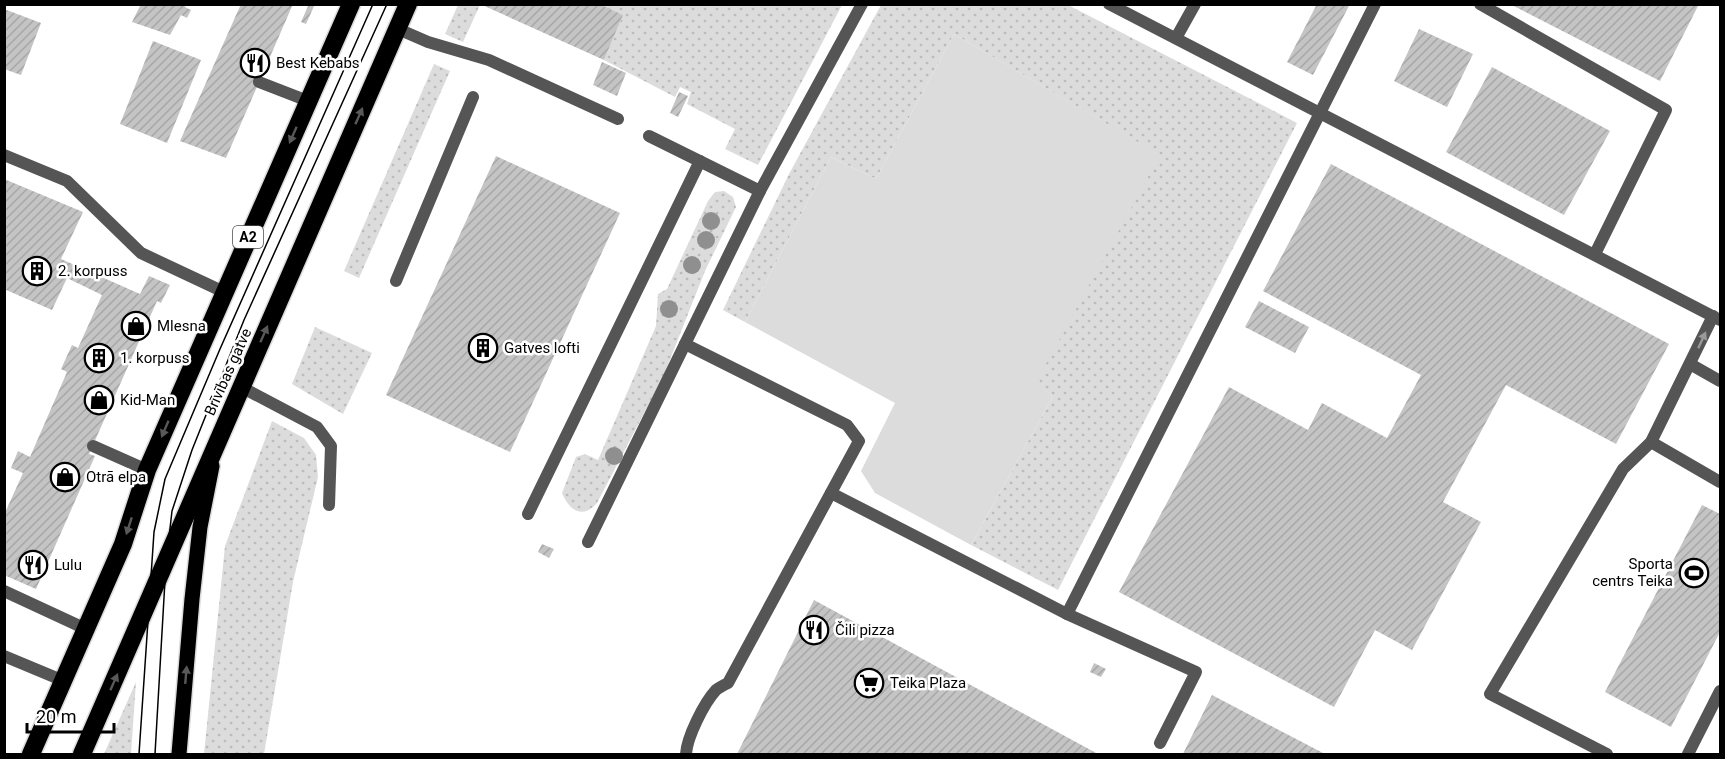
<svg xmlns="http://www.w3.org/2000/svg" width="1725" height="759" font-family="Roboto,sans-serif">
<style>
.grass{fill:url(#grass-dots)}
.green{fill:#dcdcdc}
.building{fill:url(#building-hatch)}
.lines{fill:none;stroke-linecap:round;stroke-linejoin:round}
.primary-casing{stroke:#dbdbdb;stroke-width:18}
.highway-casing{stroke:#dbdbdb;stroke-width:21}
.lane{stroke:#555;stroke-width:12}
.street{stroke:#555;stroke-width:12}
.primary{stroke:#000;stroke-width:15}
.highway{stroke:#000;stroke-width:18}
.tram{stroke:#000;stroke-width:1.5}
.tree{fill:#8f8f8f}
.oneway{fill:#595959}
.oneway2{fill:#999}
.labels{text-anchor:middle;stroke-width:5;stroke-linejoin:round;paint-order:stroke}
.shield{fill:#fff;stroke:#4c4c4c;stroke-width:1.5}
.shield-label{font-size:14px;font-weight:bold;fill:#000}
.poi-label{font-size:15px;fill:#000;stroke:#fff;text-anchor:start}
.street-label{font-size:15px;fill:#000;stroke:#fff}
</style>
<defs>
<pattern id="grass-dots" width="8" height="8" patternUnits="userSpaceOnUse" patternTransform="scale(1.5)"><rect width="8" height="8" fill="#dcdcdc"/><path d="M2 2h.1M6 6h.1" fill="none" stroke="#bbb" stroke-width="1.8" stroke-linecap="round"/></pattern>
<pattern id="building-hatch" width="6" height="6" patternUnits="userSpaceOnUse" patternTransform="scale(1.5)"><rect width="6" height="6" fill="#c4c4c4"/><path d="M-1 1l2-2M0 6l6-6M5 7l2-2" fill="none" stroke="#a7a7a7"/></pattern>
</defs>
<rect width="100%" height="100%" fill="#fff"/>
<g class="grass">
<path d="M458 5H480L463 42 445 34Z"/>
<path d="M599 5H842L758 165 725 149 735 129 687 104 691 92 680 87 675 97 604 60 623 15Z"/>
<path d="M881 5H1068L1297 123 1058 590 971 545 1053 396 1034 384 1159 155 954 34 876 179 831 157 745 322 723 310 789 174Z"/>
<path d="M434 64 450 71 359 278 344 271Z"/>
<path d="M724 191 733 197 736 207 705 271 663 377 597 503C582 520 569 510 562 493L576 457 585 454 598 460 656 326 658 294 667 289 708 201 715 192Z"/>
<path d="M315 327 372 353 343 414 292 384Z"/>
<path d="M272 421 304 438 316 455 318 477 293 582 264 754H204L225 546Z"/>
<path d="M136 682 131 754H104Z"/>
</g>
<path class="green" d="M954 34 1160 155 1035 384 1053 396 971 545 875 493 861 471 895 403 745 322 831 157 876 179Z"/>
<g class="building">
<path d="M141 4H186L185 7 191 10 187 18 181 15 170 35 132 22Z"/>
<path d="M241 4H293L226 158 180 141Z"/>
<path d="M309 4H315L306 24 301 22Z"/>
<path d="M480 4H599L623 15 604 60Z"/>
<path d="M1317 4H1350L1313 75 1287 62Z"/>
<path d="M1510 4H1699L1660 81Z"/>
<path d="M4 9 41 23 21 75 4 69Z"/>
<path d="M1419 29 1473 54 1447 107 1394 81Z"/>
<path d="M153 41 201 60 167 143 120 124Z"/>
<path d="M602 62 626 73 617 96 593 85Z"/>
<path d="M1492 67 1610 131 1564 215 1446 152Z"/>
<path d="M679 92 688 96 678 117 670 113Z"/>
<path d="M496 156 620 213 510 452 386 395Z"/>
<path d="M1331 164 1669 344 1616 444 1506 385 1443 502 1481 522 1412 650 1375 630 1334 707 1119 592 1229 387 1308 430 1322 403 1387 438 1421 375 1263 291Z"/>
<path d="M4 179 83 212 61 259 140 294 149 276 170 285 161 303 157 301 89 454 95 456 36 589 4 575V515L23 473 11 468 18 451 30 457 67 372 61 369 72 345 78 348 102 295 67 278 52 310 4 289Z"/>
<path d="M1259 301 1309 327 1295 353 1245 327Z"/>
<path d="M1702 505 1720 514V632L1671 727 1605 692Z"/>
<path d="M542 544 554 549 549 558 538 552Z"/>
<path d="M814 600 908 651 1098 754H737Z"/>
<path d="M1094 663 1106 669 1101 677 1090 672Z"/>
<path d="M1212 695 1277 729 1325 754H1183Z"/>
</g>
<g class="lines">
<g class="primary-casing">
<path id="primary" d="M179 754 192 599 200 527 212 466"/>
</g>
<g class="highway-casing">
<g id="highway">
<path d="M31 754 123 544 147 470 351 4"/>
<path d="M82 754 408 4"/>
</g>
</g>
<g class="lane">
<path d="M1480 4 1666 110 1595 254"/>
<path d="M398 29 428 42 489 60 618 119"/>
<path d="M1176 38 1195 4"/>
<path d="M259 82 308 101"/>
<path d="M649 136 760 191"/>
<path d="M4 155 67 181 141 253 224 292"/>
<path d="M396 281 473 97"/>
<path d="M685 344 847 425 859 441 728 683C724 685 720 687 716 690 704 703 687 737 686 754"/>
<path d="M1690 364 1720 381"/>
<path d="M241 387 317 427 331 446 329 505"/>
<path d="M1651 442 1720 482"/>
<path d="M93 446 147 470"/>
<path d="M831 493 1067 614 1375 4"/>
<path d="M528 514 700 161"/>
<path d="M4 591 86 629"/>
<path d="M1067 614 1196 672 1160 743"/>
<path d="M4 656 64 681"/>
<path d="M1607 754 1490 694 1623 469 1651 442 1713 316"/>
</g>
<g class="street">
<path d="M1109 4 1720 320"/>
<path d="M588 542 760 191 862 4"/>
<path d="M1688 754 1720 691"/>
</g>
<use href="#primary" class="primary"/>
<use href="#highway" class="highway"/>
<g class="tram">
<path d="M139 754 154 532 165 479 220 349 373 4"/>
<path d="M155 754 166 563 172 511 192 450 244 320 387 4"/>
</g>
</g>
<g class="tree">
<circle cx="711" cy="221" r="9"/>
<circle cx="706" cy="240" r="9"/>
<circle cx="692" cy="265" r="9"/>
<circle cx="669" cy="309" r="9"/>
<circle cx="614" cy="456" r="9"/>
</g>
<defs><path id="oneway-solid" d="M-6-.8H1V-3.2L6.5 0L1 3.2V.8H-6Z" transform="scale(1.5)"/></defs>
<g class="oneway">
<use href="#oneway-solid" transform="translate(359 116) rotate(-66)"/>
<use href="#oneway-solid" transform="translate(293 135) rotate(114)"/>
<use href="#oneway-solid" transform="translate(264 334) rotate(-66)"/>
<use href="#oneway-solid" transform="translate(165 429) rotate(113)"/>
<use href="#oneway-solid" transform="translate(129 526) rotate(108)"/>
<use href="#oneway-solid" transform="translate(186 675) rotate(-85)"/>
<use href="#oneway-solid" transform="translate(114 682) rotate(-66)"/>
</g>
<use class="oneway2" href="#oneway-solid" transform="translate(1702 340) rotate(-65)"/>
<defs>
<g id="restaurant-ring" transform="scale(1.5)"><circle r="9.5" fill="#fff" stroke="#000" stroke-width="1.5"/><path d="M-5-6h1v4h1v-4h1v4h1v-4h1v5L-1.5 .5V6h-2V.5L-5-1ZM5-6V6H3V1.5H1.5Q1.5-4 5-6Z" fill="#000"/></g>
<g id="building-ring" transform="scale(1.5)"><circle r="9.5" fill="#fff" stroke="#000" stroke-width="1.5"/><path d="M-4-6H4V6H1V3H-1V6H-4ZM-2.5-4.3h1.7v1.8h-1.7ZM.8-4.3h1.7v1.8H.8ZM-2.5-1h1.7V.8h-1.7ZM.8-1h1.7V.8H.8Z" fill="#000"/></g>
<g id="shop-ring" transform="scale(1.5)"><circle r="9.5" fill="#fff" stroke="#000" stroke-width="1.5"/><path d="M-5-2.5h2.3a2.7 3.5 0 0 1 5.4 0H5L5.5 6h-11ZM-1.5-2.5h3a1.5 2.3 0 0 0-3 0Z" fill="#000"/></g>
<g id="stadium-ring" transform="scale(1.5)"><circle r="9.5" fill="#fff" stroke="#000" stroke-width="1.5"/><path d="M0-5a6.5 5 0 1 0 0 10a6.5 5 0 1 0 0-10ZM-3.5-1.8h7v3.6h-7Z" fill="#000"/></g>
<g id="supermarket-ring" transform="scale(1.5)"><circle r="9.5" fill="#fff" stroke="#000" stroke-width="1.5"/><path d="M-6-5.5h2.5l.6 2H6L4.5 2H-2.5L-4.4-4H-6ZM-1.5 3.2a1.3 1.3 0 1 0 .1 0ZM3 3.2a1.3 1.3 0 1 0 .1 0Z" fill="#000"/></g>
</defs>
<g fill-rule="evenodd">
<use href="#restaurant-ring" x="255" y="63"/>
<use href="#building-ring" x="37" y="271"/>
<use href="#shop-ring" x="136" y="326"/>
<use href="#building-ring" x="483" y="348"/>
<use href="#building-ring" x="99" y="358"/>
<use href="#shop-ring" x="99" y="400"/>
<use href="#shop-ring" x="65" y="477"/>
<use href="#restaurant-ring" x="33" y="565"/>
<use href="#stadium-ring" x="1694" y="573"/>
<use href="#restaurant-ring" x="814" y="630"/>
<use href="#supermarket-ring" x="869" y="683"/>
</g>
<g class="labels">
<rect class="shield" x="233" y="226" width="30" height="22" rx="4.5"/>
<g class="shield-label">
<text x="248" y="242">A2</text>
</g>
<g class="poi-label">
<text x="276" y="68">Best Kebabs</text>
<text x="58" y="276">2. korpuss</text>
<text x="157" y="331">Mlesna</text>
<text x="504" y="353">Gatves lofti</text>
<text x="120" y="363">1. korpuss</text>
<text x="120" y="405">Kid-Man</text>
<text x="86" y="482">Otrā elpa</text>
<text x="1673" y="569" text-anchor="end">Sporta<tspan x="1673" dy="17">centrs Teika</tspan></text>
<text x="54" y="570">Lulu</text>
<text x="835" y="635">Čili pizza</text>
<text x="890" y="688">Teika Plaza</text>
</g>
<g class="street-label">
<text transform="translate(228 372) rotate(-66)" y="5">Brīvības gatve</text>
</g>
</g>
<rect width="1725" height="759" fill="none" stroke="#000000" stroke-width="12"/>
<path d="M27 723v9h87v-9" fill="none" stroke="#000000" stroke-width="3"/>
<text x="36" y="723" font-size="18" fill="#000000" stroke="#ffffff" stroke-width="4.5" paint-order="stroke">20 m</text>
</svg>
